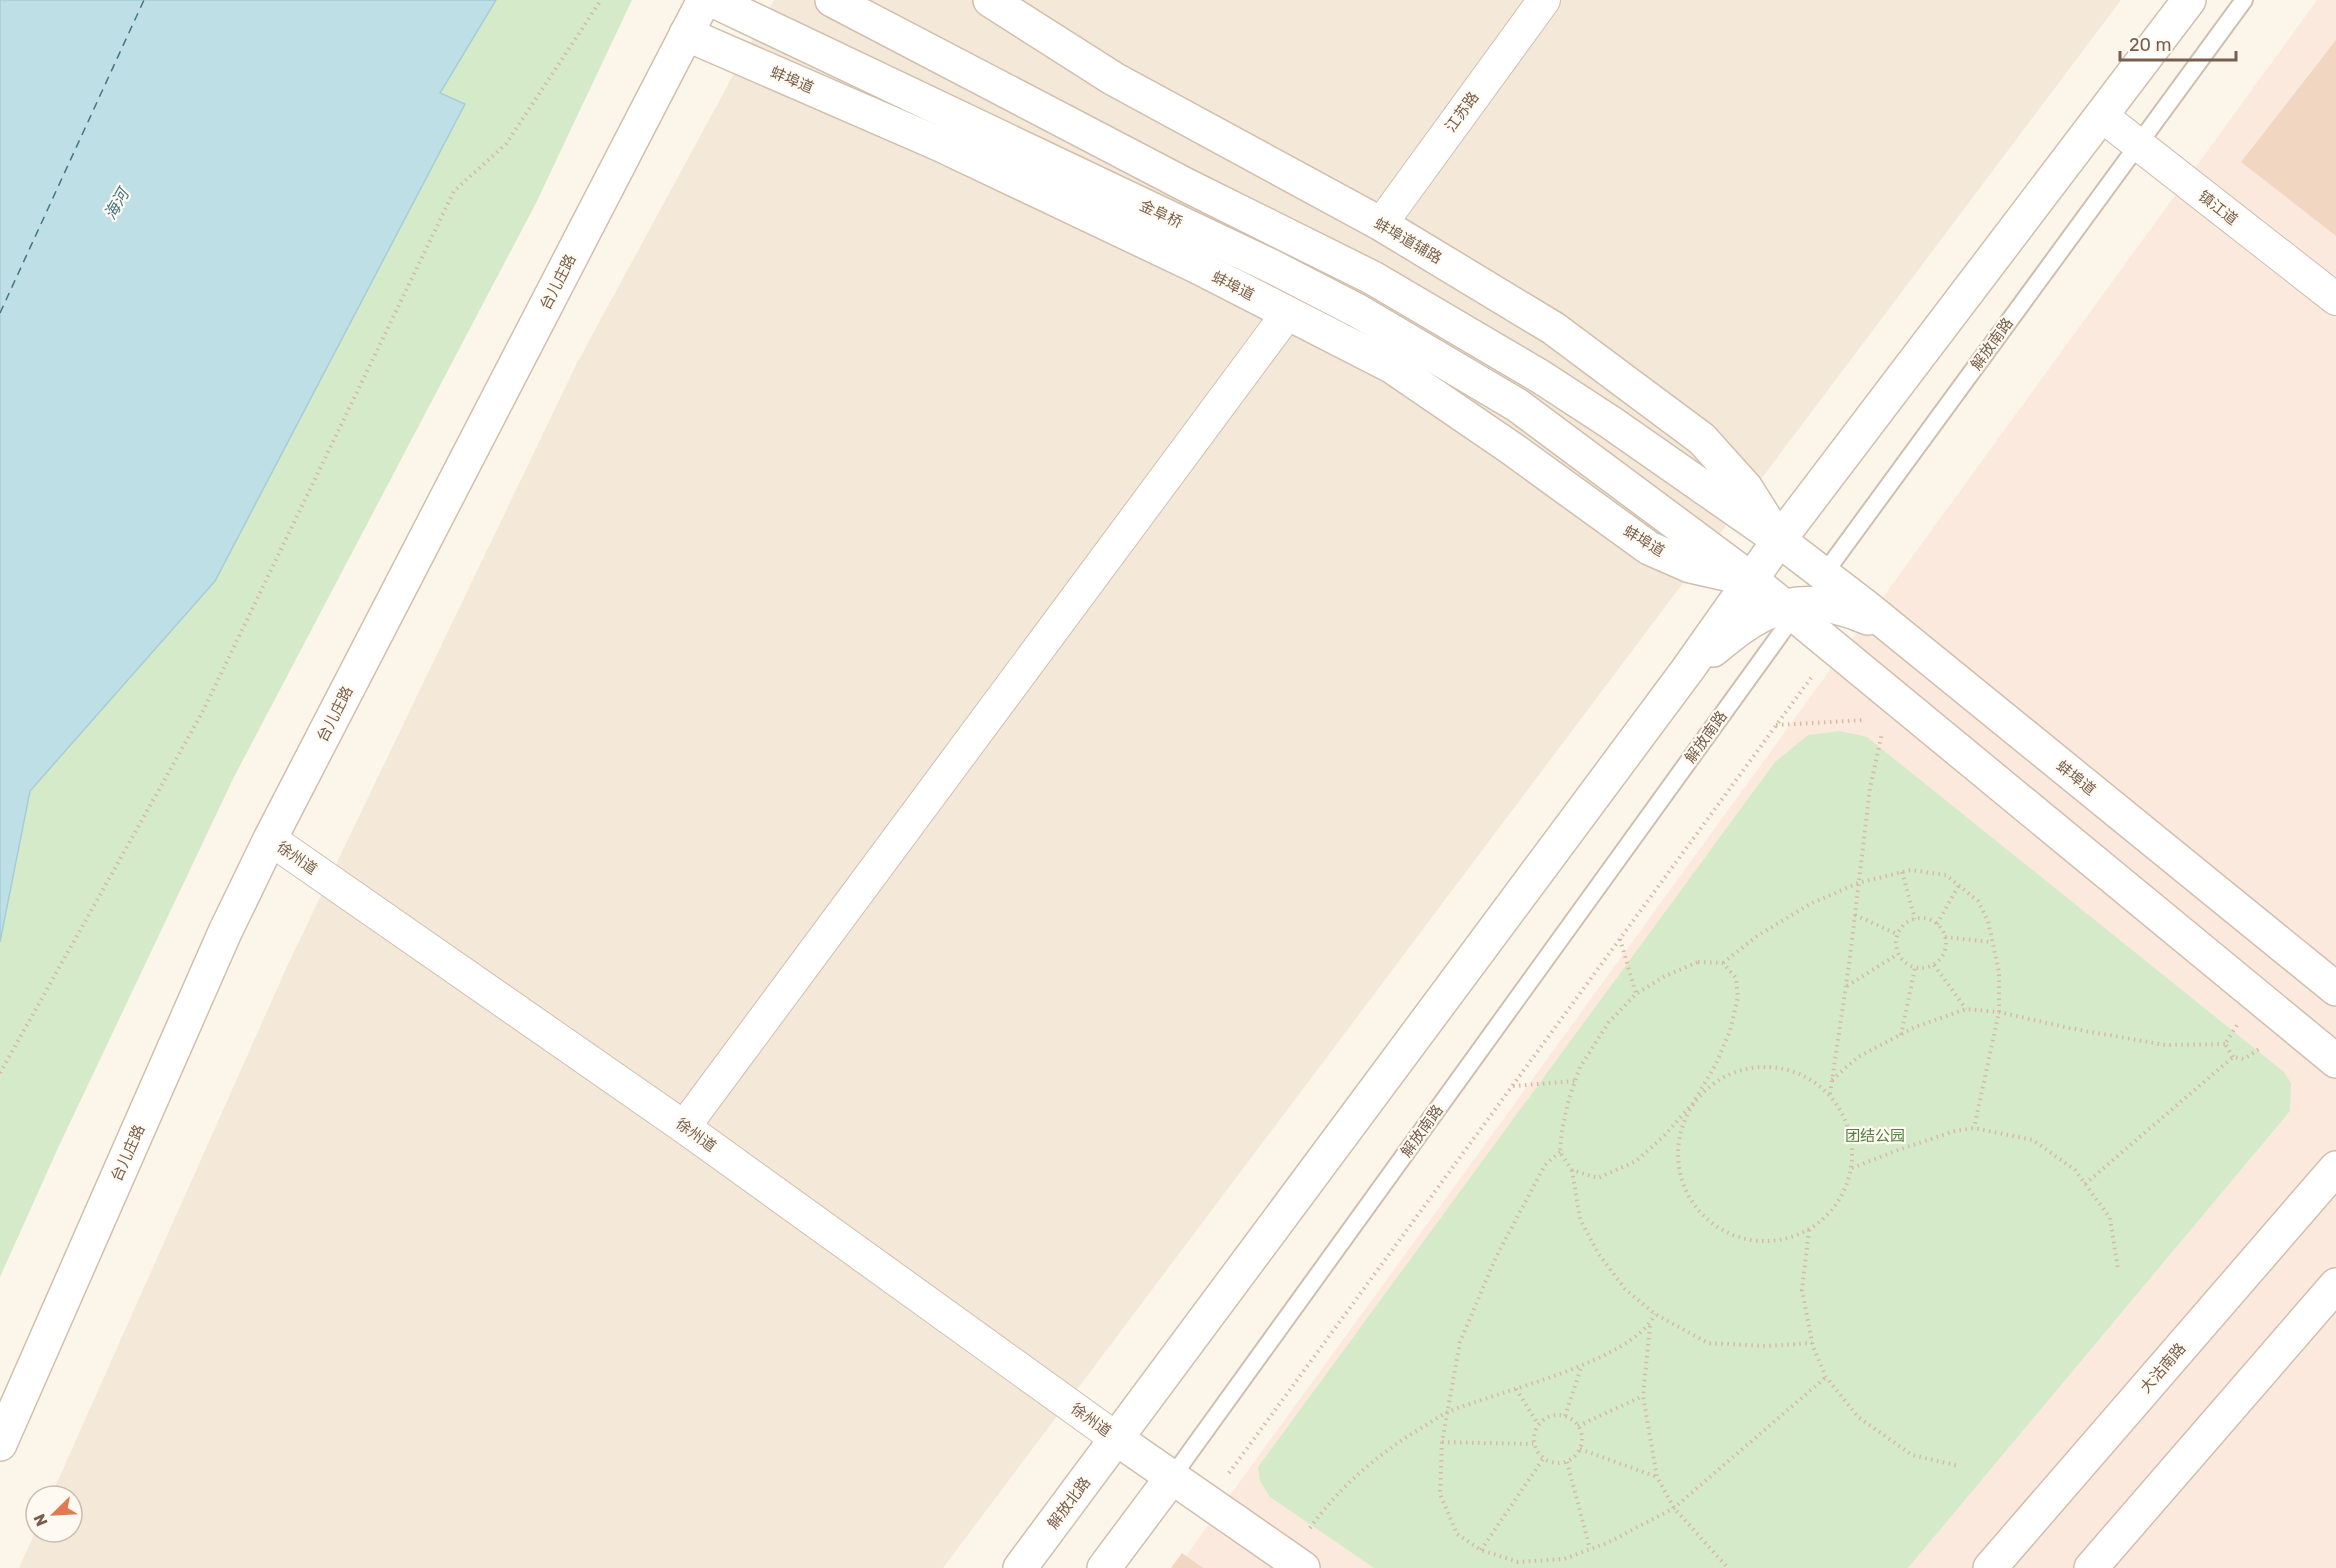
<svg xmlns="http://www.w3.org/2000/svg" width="2336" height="1568" font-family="Rubik,'Noto Sans SC',sans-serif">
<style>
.residential{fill:#f4e8d9}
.commercial{fill:#fce9de}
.green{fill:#d5eac8}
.water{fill:#bedfe6;stroke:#a5ced8;stroke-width:1.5}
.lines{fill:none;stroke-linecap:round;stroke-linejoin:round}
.ferry{stroke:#437683;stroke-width:1.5;stroke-dasharray:8 6;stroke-linecap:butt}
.building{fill:#f1d7c2}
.lane-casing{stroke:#cfbfaf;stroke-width:20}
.street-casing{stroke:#cfbfaf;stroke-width:34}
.secondary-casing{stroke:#d1bfad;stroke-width:36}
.path{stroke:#d7baa5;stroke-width:4;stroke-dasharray:1.5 4.5;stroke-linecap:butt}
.lane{stroke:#fff;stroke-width:16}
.street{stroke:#fff;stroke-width:32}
.secondary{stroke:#fff;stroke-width:33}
.labels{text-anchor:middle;stroke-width:4.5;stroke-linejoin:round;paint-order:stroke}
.street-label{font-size:15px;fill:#775e4d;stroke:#fffaf1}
.park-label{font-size:15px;fill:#537d45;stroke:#fffaf1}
.water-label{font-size:16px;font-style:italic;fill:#437683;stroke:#fffaf1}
</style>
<rect width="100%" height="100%" fill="#fcf6ea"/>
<path class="residential" d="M774 0H2121L943 1568H19L36 1530V1532H72V1496H51L289 962 577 363Z"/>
<path class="commercial" d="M2317 0H2336V1568H1177Z"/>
<g class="green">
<path d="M0 0H632L536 203 234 777 58 1148 0 1277Z"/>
<path d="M1840 731 1867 737 2284 1072 2291 1083 2290 1111 1908 1568H1374L1270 1497 1260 1481 1258 1467 1775 762 1808 735Z"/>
</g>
<path class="water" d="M0 0H496L440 93 465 104 215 581 30 791 0 942Z"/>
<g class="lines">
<path class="ferry" d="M0 313 144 0"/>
</g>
<g class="building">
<path d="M2336 40V236L2241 162Z"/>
<path d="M1182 1553 1203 1568H1171Z"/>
</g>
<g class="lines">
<g class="lane-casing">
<g id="lane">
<path d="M1821 578 2244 0"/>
<path d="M1172 1477 1797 611"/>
</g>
</g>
<g class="street-casing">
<g id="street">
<path d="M2102 116 2336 299"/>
<path d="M1381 224 1544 0"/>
<path d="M270 839 684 1127 1117 1439"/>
<path d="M684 1127 1287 314"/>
</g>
</g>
<g class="secondary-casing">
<g id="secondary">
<path d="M712 0 1273 267 1358 311 1517 405 1752 580 2336 1061"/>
<path d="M832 0 1186 185 1373 278 1541 377 1610 422 1779 540 1865 606 2336 989"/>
<path d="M990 0 1114 79 1381 224 1553 328 1702 439 1746 488 1770 526"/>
<path d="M686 34 939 144 1198 267 1391 366 1511 448 1649 548 1690 566 1739 577"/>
<path d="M1713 650C1767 604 1800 590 1868 618"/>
<path d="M1117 1439 1303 1568"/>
<path d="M0 1444 225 932 270 839 704 0"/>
<path d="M1020 1568 1688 669 1779 540 2189 0"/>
<path d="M1104 1568 1172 1477"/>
<path d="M1990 1568 2336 1168"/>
<path d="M2091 1568 2336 1285"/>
</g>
</g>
<g class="path">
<path d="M1776 725 1865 720"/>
<path d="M1902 872 1915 919"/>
<path d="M1855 915 1897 934"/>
<circle cx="1921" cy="943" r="25"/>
<path d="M1937 924 1959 885"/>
<path d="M1945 937 1992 942"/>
<path d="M1620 939 1636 994"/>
<path d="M1698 962 1723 963 1736 978 1738 997 1730 1031 1715 1066 1693 1103 1665 1135 1636 1161 1598 1178 1572 1170 1560 1152 1562 1130 1569 1098 1580 1067 1609 1022 1636 994 1665 976Z"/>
<path d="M1723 963 1757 936 1810 904 1858 883 1911 870 1946 875 1978 901 1988 921 1999 972V1012L1974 1128"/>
<path d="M1934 965 1966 1009"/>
<path d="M1847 986 1898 954"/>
<path d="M1901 1035 1915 968"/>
<path d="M2233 1057 2225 1044 2237 1025"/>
<circle cx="1765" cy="1154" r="87"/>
<path d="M0 1073 202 713 454 191 506 144 601 0"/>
<path d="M1832 1080 1858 1057 1915 1027 1966 1009 1999 1012 2069 1028 2165 1045 2225 1044"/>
<path d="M1513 1086 1575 1081"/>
<path d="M1830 1094 1849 965 1870 788 1882 733"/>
<path d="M1560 1152 1545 1165 1496 1257 1460 1342 1442 1442 1440 1494 1457 1534 1481 1550 1518 1562 1564 1559 1607 1543 1674 1508 1826 1377"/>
<path d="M1852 1168 1898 1150 1955 1131 1974 1128 2033 1140 2075 1170 2110 1218 2118 1270"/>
<path d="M1572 1170 1580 1219 1598 1253 1625 1289 1655 1314 1708 1343 1766 1346 1812 1343"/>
<path d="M2085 1184 2233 1057 2244 1059 2262 1047"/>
<path d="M1809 1230 1802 1290 1813 1347 1826 1377 1858 1417 1912 1455 1959 1466"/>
<path d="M1650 1326 1643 1396 1657 1477 1674 1508 1728 1568"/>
<path d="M1516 1389 1538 1424"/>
<circle cx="1558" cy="1439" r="24"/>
<path d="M1565 1416 1582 1365"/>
<path d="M1578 1426 1643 1396"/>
<path d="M1442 1442 1533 1444"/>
<path d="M1580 1449 1657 1477"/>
<path d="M1567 1462 1590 1549"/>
<path d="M1229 1473 1813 675"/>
<path d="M1310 1528C1340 1486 1377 1455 1421 1428 1430 1423 1439 1416 1448 1412 1497 1391 1633 1362 1655 1314"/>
<path d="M1481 1550 1543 1459"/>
</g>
<use href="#lane" class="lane"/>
<use href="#street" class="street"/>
<use href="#secondary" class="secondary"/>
</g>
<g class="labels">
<g class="street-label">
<text transform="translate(792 80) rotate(23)" y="5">蚌埠道</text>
<text transform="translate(1462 112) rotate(-54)" y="5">江苏路</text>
<text transform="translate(2218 208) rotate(38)" y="5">镇江道</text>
<text transform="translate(1161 214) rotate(25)" y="5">金阜桥</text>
<text transform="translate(1408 241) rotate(30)" y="5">蚌埠道辅路</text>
<text transform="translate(558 282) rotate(-63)" y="5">台儿庄路</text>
<text transform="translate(1233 286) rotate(27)" y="5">蚌埠道</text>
<text transform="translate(1992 344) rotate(-54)" y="5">解放南路</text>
<text transform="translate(1644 541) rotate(31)" y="5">蚌埠道</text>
<text transform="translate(335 714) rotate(-63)" y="5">台儿庄路</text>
<text transform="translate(1706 737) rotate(-54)" y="5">解放南路</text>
<text transform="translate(2076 778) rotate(39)" y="5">蚌埠道</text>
<text transform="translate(297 858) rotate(35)" y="5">徐州道</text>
<text transform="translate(1422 1131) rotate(-54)" y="5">解放南路</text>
<text transform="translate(696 1135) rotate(36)" y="5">徐州道</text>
<text transform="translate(128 1153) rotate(-66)" y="5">台儿庄路</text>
<text transform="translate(2163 1368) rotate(-49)" y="5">大沽南路</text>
<text transform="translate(1091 1420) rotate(36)" y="5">徐州道</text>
<text transform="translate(1069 1503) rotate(-53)" y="5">解放北路</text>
</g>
<g class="park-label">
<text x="1875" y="1141">团结公园</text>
</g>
<g class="water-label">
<text transform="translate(116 204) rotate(-60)" y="6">海河</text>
</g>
</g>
<g transform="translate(54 1514) rotate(246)"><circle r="28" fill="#fffaf1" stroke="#c9bcaf" stroke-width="1.5"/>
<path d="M0-4.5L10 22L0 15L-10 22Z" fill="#e37953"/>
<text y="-9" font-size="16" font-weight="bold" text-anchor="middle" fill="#775e4d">N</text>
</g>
<path d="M2120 51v9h116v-9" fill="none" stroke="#775e4d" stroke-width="3"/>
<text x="2129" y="51" font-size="18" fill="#775e4d" stroke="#fffaf1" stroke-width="4.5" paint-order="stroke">20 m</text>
</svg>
